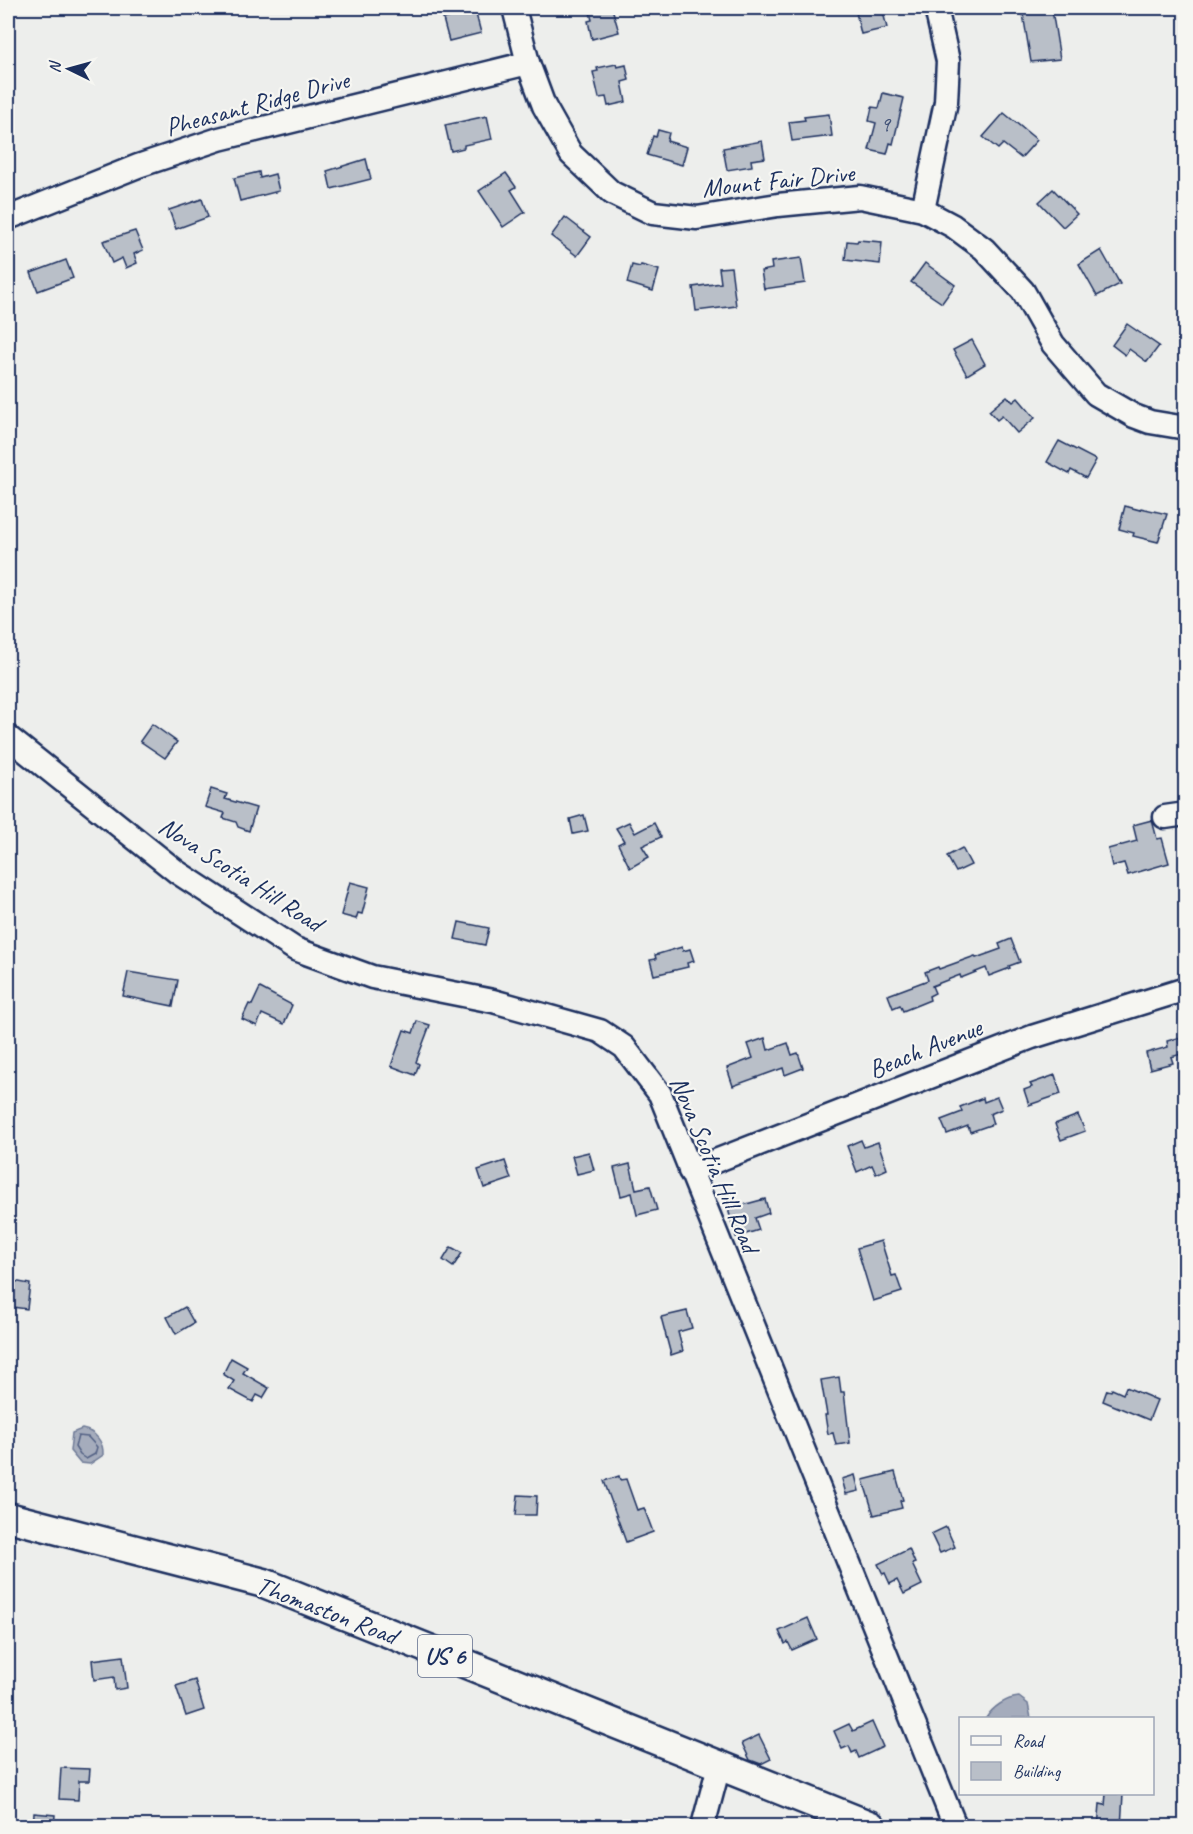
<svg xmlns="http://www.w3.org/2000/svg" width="1193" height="1834" font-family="Caveat,sans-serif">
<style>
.water{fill:#a5acbc;stroke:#6e7a96;stroke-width:1.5}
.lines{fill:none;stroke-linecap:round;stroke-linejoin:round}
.shore{stroke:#526184;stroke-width:1.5}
.building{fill:#b9bfc8;stroke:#1b2f5e;stroke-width:1.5}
.minor-casing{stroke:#1b2f5e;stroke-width:27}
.major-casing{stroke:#1b2f5e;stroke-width:33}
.minor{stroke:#f6f6f2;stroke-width:22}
.major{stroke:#f6f6f2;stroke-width:28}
.labels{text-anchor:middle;stroke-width:4.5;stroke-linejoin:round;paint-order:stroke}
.number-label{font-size:22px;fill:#425378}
.shield{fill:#f6f6f2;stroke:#5d6b8a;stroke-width:1.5}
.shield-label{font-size:24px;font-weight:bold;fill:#1b2f5e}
.street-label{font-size:26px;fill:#1b2f5e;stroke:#f6f6f2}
</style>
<rect width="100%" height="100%" fill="#edeeec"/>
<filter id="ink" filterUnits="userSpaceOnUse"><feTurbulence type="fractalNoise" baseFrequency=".0167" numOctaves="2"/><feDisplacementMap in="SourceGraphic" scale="12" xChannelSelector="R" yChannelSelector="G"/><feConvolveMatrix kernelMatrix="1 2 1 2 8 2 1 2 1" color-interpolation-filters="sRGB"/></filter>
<g filter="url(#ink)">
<g class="water">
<path d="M82 1429C95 1431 104 1442 103 1455L90 1464 80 1463 70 1451 72 1433Z"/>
<path d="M1019 1697 1028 1704 1031 1718H986C993 1707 1006 1698 1019 1697Z"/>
</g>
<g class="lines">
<path class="shore" d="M78 1436 88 1437 97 1447 95 1454 86 1459 80 1455 75 1447Z"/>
</g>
<g class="building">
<path d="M589 8H612L619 32 592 39 588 21 592 20Z"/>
<path d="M855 8H882L887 28 861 34Z"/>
<path d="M1052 10 1060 59 1031 62 1023 14Z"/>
<path d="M467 13 468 16 476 14 481 33 449 41 443 19Z"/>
<path d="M616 64 617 67 626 65 629 80 622 82 626 102 608 106 606 97 599 98 593 72 598 71 597 68Z"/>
<path d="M883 93 904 98 893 144 890 143 887 154 869 150 876 123 869 121 872 107 879 108Z"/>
<path d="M1004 113 1037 140 1021 158 1003 144 998 149 983 137Z"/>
<path d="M829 114 832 136 792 141 789 122 805 120 804 117Z"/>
<path d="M487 116 492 139 464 145V148L451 151 445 125Z"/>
<path d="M658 130 669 133 667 141 687 147 682 165 647 155 653 136 656 137Z"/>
<path d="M762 141 765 158 751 160 752 166 727 170 723 148Z"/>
<path d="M366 159 371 179 331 189 327 171Z"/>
<path d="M259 172 260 178 275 174 279 191 240 201 234 178Z"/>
<path d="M506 173 516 187 511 190 525 212 503 227 479 191Z"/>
<path d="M1053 189 1077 214 1063 227 1039 202Z"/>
<path d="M202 199 208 217 176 229 169 210Z"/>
<path d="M565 217 591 237 577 256 551 236Z"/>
<path d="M135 231 143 250 134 254 137 263 126 268 122 258 112 263 103 241Z"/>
<path d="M858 240 882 242 880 264 845 260 847 241 857 242Z"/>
<path d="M1101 250 1120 284 1097 296 1079 264Z"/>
<path d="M801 258 805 283 764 289 761 271 772 269 771 262Z"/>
<path d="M66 260 73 278 38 291 31 273Z"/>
<path d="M925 263 955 285 942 303 911 282Z"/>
<path d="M632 265 640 267 641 265 659 270 653 291 627 283Z"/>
<path d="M731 267 736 306 696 311 693 287 721 283 719 268Z"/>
<path d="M1127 324 1159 346 1147 362 1129 349 1125 355 1112 345Z"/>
<path d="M972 340 985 364 967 375 953 350Z"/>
<path d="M1007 396 1013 402 1018 398 1035 418 1017 433 1002 416 997 420 989 411Z"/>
<path d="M1059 441 1096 460 1086 478 1071 470 1069 474 1047 462Z"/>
<path d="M1125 506 1140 510 1141 508 1167 514 1158 542 1133 536 1134 533 1119 529Z"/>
<path d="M152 724 177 742 165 758 140 741Z"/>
<path d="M211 789 227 794 225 799 256 808 249 831 238 827 236 822 223 818 225 813 205 807Z"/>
<path d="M584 815 588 831 573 834 570 819Z"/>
<path d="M1152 820 1157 839 1162 838 1169 863 1128 875 1124 863 1112 866 1108 849 1137 841 1133 825Z"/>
<path d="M629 822 635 833 654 823 661 837 642 846 649 857 630 868 618 844 624 841 616 828Z"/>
<path d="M962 848 971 865 956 872 947 856Z"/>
<path d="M350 882 369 887 362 914 358 913 356 919 341 915Z"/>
<path d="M459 922 489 928 485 945 455 939Z"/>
<path d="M1011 939 1020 962 1009 966 1010 968 989 976 986 968 961 978 960 975 932 986 935 993 929 996 930 1000 903 1011 900 1005 893 1008 888 995 928 980 925 972 938 967 939 969 975 956 976 958 1001 949 999 944Z"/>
<path d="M682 947 683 951 690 949 694 961 687 963 688 967 654 975 650 960 656 959 655 955Z"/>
<path d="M128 972 178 980 173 1006 123 996Z"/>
<path d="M260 988 292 1005 284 1024 262 1014 257 1026 242 1019 249 1004 252 1005Z"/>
<path d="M417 1021 430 1025 416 1062 419 1064 415 1075 391 1066 404 1030 413 1033Z"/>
<path d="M1185 1036V1053L1171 1057 1173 1063 1150 1069 1146 1053 1168 1047 1167 1041Z"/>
<path d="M765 1038 768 1050 788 1043 792 1055 798 1053 803 1068 785 1075 783 1068 733 1086 727 1068 753 1058 748 1044Z"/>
<path d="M1055 1075 1061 1094 1029 1105 1024 1090 1032 1087 1030 1084Z"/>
<path d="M997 1097 1002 1109 990 1114 993 1124 970 1132 968 1126 947 1134 941 1120 962 1112 960 1107 983 1098 984 1102Z"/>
<path d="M1078 1115 1085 1131 1061 1140 1055 1124Z"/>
<path d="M861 1140 864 1147 878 1142 887 1169 876 1174 872 1165 857 1172 847 1146Z"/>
<path d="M589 1152 594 1170 577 1174 572 1156Z"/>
<path d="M505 1161 511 1179 484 1188 478 1170Z"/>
<path d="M630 1164 636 1189 650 1186 657 1210 637 1215 632 1193 621 1196 614 1168Z"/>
<path d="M765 1199 769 1213 755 1218 759 1230 736 1237 728 1209Z"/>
<path d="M881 1241 892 1276 896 1275 902 1292 873 1301 857 1248Z"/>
<path d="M451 1247 462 1253 453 1267 443 1260Z"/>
<path d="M8 1280 30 1284 27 1309 12 1307 8 1302Z"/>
<path d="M185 1307 194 1323 176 1334 167 1317Z"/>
<path d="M687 1311 692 1328 678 1332 683 1351 671 1355 661 1317Z"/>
<path d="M231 1358 247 1367 243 1373 269 1388 263 1398 257 1395 253 1402 229 1389 234 1381 223 1374Z"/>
<path d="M839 1377 841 1392H844L850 1443 836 1445 833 1433 828 1434 825 1415H827L821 1380Z"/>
<path d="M1126 1387 1157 1400 1149 1420 1103 1401 1107 1390 1111 1391 1112 1389 1123 1394Z"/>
<path d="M895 1472 903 1500 900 1501 902 1508 874 1515 863 1480Z"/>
<path d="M855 1475 859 1491 846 1494 842 1479Z"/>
<path d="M619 1476 620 1480 626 1479 637 1510 644 1508 653 1532 626 1542 604 1481Z"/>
<path d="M518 1495 537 1496 536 1515H516Z"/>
<path d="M946 1527 955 1547 940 1553 931 1534Z"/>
<path d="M909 1549 915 1563 912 1564 922 1585 904 1594 897 1580 890 1584 885 1573 883 1574 878 1564Z"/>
<path d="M808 1618 817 1639 792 1650 788 1642 785 1644 779 1631Z"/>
<path d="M123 1656 127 1688 115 1690 114 1677 94 1680 92 1660Z"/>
<path d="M195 1680 204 1710 186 1716 176 1686Z"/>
<path d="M872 1722 883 1747 859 1758 856 1751 852 1753 849 1746 842 1749 834 1731 849 1724 853 1731Z"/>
<path d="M759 1735 771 1759 761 1764 750 1760 742 1743Z"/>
<path d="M61 1768 90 1769 89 1781H79L78 1800 59 1799Z"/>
<path d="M1106 1794H1123L1121 1827H1098L1100 1804 1105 1805Z"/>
<path d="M34 1813 55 1815 54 1827H33Z"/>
</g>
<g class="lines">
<g class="minor-casing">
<g id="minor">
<path d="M514 8 528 63 544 106 571 154 612 193 653 213 697 218 778 205 860 197 923 210 953 226 984 249 1023 291 1053 344 1096 394 1134 416 1150 422 1186 428"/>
<path d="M923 210 946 102 948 61 936 8"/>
<path d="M8 218 138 166 219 139 528 63"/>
<path d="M8 737 177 872 295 949 372 977 493 1001 600 1031 624 1047 660 1094 955 1826"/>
<path d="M1165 817 1186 814"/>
<path d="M690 1171 1032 1037 1186 989"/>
<path d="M703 1826 719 1766"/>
</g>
</g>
<g class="major-casing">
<path id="major" d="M8 1517 264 1583 871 1826"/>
</g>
<use href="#minor" class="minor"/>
<use href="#major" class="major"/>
</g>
</g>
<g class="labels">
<g class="number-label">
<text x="885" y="131">9</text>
</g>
<rect class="shield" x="418" y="1635" width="54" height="42" rx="4.5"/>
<g class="shield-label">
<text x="445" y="1664">US 6</text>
</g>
<g class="street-label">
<text transform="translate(257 103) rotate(-15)" y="9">Pheasant Ridge Drive</text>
<text transform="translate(778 180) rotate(-6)" y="9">Mount Fair Drive</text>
<text transform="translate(241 874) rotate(33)" y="9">Nova Scotia Hill Road</text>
<text transform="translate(925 1048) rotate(-22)" y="9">Beach Avenue</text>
<text transform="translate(715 1164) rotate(67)" y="9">Nova Scotia Hill Road</text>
<text transform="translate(327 1610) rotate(21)" y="9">Thomaston Road</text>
</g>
</g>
<rect width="1193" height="1834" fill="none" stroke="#f6f6f2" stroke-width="30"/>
<rect x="15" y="15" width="1163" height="1804" fill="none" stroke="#1b2f5e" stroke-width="2" filter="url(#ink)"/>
<rect x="959" y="1717" width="195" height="78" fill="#f6f6f2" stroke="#9ea6b7" stroke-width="1.5"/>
<rect x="971" y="1736" width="30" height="9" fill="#f6f6f2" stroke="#9ea6b7" stroke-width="1.5"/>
<text x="1013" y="1747" font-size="18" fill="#1b2f5e">Road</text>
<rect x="971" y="1762" width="30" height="18" fill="#b9bfc8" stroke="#9ea6b7" stroke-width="1.5"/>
<text x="1013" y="1777" font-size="18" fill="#1b2f5e">Building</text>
<g transform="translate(69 69) rotate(275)" stroke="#f6f6f2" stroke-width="4.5" paint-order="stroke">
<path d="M0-4.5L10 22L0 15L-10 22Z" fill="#1b2f5e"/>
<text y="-9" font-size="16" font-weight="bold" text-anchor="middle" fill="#1b2f5e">N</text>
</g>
</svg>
